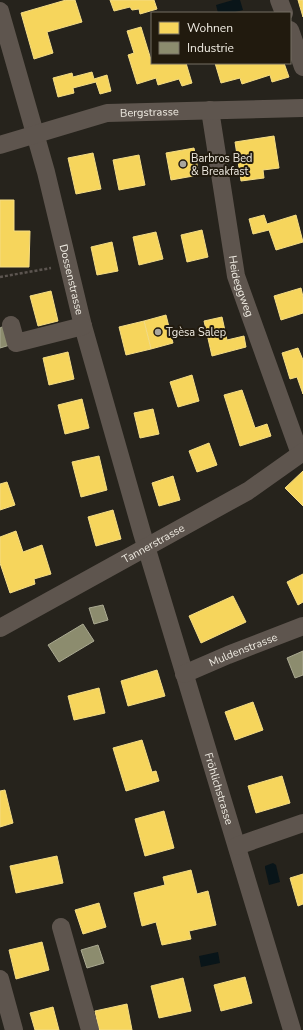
<svg xmlns="http://www.w3.org/2000/svg" width="303" height="1030" font-family="'Nunito Sans',sans-serif">
<style>
.water{fill:#091519}
.homes{fill:#f6d55c;stroke:#f4dc84}
.industry{fill:#8c8c6e;stroke:#aaa991}
.lines{fill:none;stroke-linecap:round;stroke-linejoin:round}
.path{stroke:#5c5550;stroke-width:2.5;stroke-dasharray:3 2;stroke-linecap:butt}
.minor{stroke:#5e554e;stroke-width:18}
.poi-dot{fill:#a9a69d;stroke:#211a0e;stroke-width:1.5}
.labels{text-anchor:middle;stroke-width:4;stroke-linejoin:round;paint-order:stroke}
.street-label{font-size:11px;fill:#f0ece3;stroke:#211a0e}
.poi-label{font-size:11px;fill:#f0ece3;stroke:#211a0e;text-anchor:start}
</style>
<rect width="100%" height="100%" fill="#26231c"/>
<g class="water">
<path d="M233 0H240L243 10 231 13H218L216 5Z"/>
<path d="M273 863 276 865 280 882 269 885 265 868V866Z"/>
<path d="M218 952 220 963 201 967 199 956Z"/>
</g>
<g class="homes">
<path d="M66 0H75L82 22 47 32 53 53 34 59 21 13Z"/>
<path d="M110 0H154L157 9 140 14 139 9 132 10 130 7 114 11Z"/>
<path d="M298 0H303V17Z"/>
<path d="M141 27 152 63H186L192 83 182 86 179 79 158 85 156 78 137 84 128 55 134 53 127 31Z"/>
<path d="M215 63H284L289 77 272 82 270 75 242 84 240 78 221 83Z"/>
<path d="M92 72 94 79 107 75 111 91 100 94 96 82 73 88 74 93 58 97 53 78 72 73 73 77Z"/>
<path d="M274 136 279 168 263 170 264 178 241 181 235 142Z"/>
<path d="M194 148 199 175 171 180 166 153Z"/>
<path d="M93 153 101 189 76 194 68 158Z"/>
<path d="M139 155 145 185 119 190 113 160Z"/>
<path d="M0 200H14V231H30L29 267H0Z"/>
<path d="M264 215 267 224 296 215 303 242 276 250 269 230 253 234 249 219Z"/>
<path d="M202 230 208 257 187 262 181 235Z"/>
<path d="M156 232 163 259 139 265 133 237Z"/>
<path d="M112 242 118 271 97 275 91 247Z"/>
<path d="M301 288 303 297V313L281 320 274 296Z"/>
<path d="M51 291 58 321 38 326 30 296Z"/>
<path d="M166 315 173 343 151 349 144 321Z"/>
<path d="M222 317 227 340 244 336 246 347 212 356 204 321Z"/>
<path d="M144 321 151 349 126 355 119 327Z"/>
<path d="M298 348 303 360V394L297 377 290 379 282 353Z"/>
<path d="M68 352 74 379 49 385 43 358Z"/>
<path d="M192 375 199 401 178 407 170 382Z"/>
<path d="M242 390 255 428 267 424 271 436 240 446 224 395Z"/>
<path d="M82 399 89 428 65 434 58 405Z"/>
<path d="M153 409 159 434 140 438 134 413Z"/>
<path d="M209 443 217 465 197 472 189 451Z"/>
<path d="M99 456 107 490 81 497 72 462Z"/>
<path d="M303 471V506L285 488Z"/>
<path d="M173 476 180 500 159 506 152 483Z"/>
<path d="M7 482 15 505 0 510V484Z"/>
<path d="M113 510 121 539 96 546 88 517Z"/>
<path d="M16 531 23 552 42 545 51 574 34 579 35 584 10 593 0 563V537Z"/>
<path d="M303 574V602L298 605 287 582Z"/>
<path d="M233 596 246 622 201 643 189 616Z"/>
<path d="M157 670 165 696 128 706 121 681Z"/>
<path d="M99 688 105 713 74 720 68 696Z"/>
<path d="M253 702 263 730 235 740 225 712Z"/>
<path d="M142 740 152 772 156 771 159 781 126 791 113 748Z"/>
<path d="M282 776 290 803 256 813 248 786Z"/>
<path d="M5 790 13 823 0 827V791Z"/>
<path d="M164 811 174 848 145 856 135 819Z"/>
<path d="M57 856 63 883 16 893 10 866Z"/>
<path d="M191 870 197 894 208 891 216 925 189 931 191 939 162 945 156 922 142 926 134 893 165 885 163 877Z"/>
<path d="M303 874V904L298 906 290 878Z"/>
<path d="M99 903 106 927 83 934 75 910Z"/>
<path d="M42 942 49 970 16 979 9 950Z"/>
<path d="M245 977 252 1003 221 1011 214 985Z"/>
<path d="M183 978 191 1011 159 1018 151 986Z"/>
<path d="M127 1004 132 1030H99L95 1011Z"/>
<path d="M53 1007 59 1030H35L30 1013Z"/>
</g>
<g class="industry">
<path d="M4 326 10 345 0 348V328Z"/>
<path d="M103 605 108 620 94 624 89 608Z"/>
<path d="M83 624 94 641 59 662 48 645Z"/>
<path d="M303 651V675L295 678 287 658Z"/>
<path d="M98 945 104 963 87 968 81 950Z"/>
</g>
<g class="lines">
<path class="path" d="M0 277 51 268"/>
<g class="minor">
<path d="M279 0 284 13"/>
<path id="s1" d="M0 11 46 172 83 326 142 533 292 1030"/>
<path d="M290 30 303 67"/>
<path id="s2" d="M210 110 236 276 300 454"/>
<path id="s3" d="M0 145 107 113 303 108"/>
<path d="M11 325 16 343 83 326"/>
<path id="s4" d="M0 628 248 491 303 452"/>
<path id="s5" d="M184 674 228 655 303 626"/>
<path d="M237 846 303 823"/>
<path d="M61 927 90 1030"/>
<path d="M0 979 14 1030"/>
</g>
</g>
<g class="poi-dot">
<circle cx="183" cy="164" r="4"/>
<circle cx="158" cy="332" r="4"/>
</g>
<g class="labels">
<g class="street-label">
<text dy="4" stroke="none"><textPath href="#s3" startOffset="154">Bergstrasse</textPath></text>
<text dy="4" stroke="none"><textPath href="#s1" startOffset="278">Dossenstrasse</textPath></text>
<text dy="4" stroke="none"><textPath href="#s2" startOffset="179">Heideggweg</textPath></text>
<text dy="4" stroke="none"><textPath href="#s4" startOffset="175">Tannerstrasse</textPath></text>
<text dy="4" stroke="none"><textPath href="#s5" startOffset="64">Muldenstrasse</textPath></text>
<text dy="4" stroke="none"><textPath href="#s1" startOffset="808">Fröhlichstrasse</textPath></text>
</g>
<g class="poi-label">
<text x="191" y="162">Barbros Bed<tspan x="191" dy="13">&amp; Breakfast</tspan></text>
<text x="166" y="336">Tgèsa Salep</text>
</g>
</g>
<rect x="151" y="12" width="140" height="52" fill="#211a0e" stroke="#746e63"/>
<rect x="159" y="22" width="20" height="12" fill="#f6d55c" stroke="#746e63"/>
<text x="187" y="32" font-size="12" fill="#f0ece3">Wohnen</text>
<rect x="159" y="42" width="20" height="12" fill="#8c8c6e" stroke="#746e63"/>
<text x="187" y="52" font-size="12" fill="#f0ece3">Industrie</text>
</svg>
